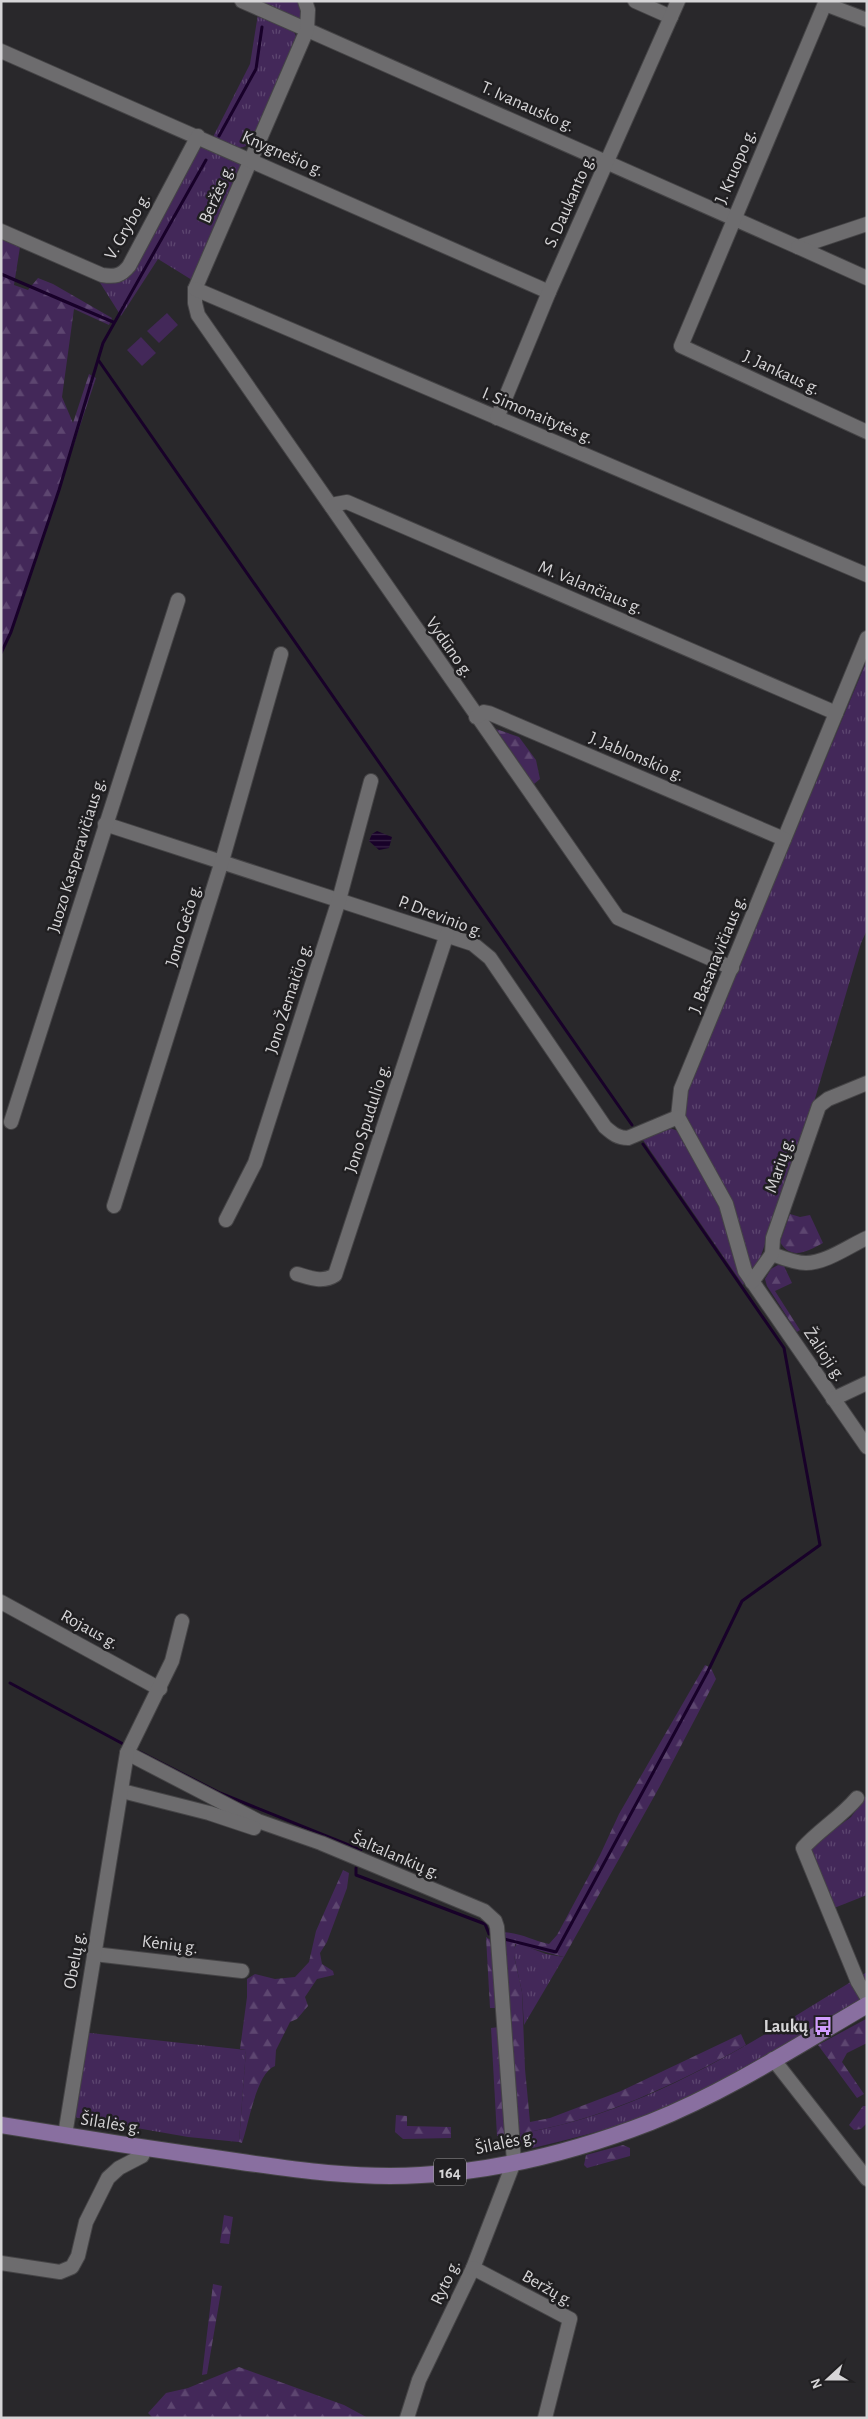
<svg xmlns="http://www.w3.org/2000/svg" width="868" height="2419" font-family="'Alegreya Sans',sans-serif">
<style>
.grass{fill:url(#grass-tufts)}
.forest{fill:url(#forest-firs)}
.garden{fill:#432859}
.water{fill:url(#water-rules)}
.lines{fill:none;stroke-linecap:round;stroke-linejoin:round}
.stream{stroke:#180129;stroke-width:3}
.minor-casing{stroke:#454446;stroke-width:16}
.major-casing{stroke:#454446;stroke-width:18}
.minor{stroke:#6d6c6e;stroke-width:14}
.major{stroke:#896fa0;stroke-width:16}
.labels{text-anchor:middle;stroke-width:5;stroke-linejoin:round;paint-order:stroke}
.shield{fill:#201f21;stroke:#9f9ea0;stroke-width:1}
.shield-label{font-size:16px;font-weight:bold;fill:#d6d5d7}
.street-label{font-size:18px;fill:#d6d5d7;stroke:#201f21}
.poi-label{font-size:18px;font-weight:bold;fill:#d6d5d7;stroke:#201f21;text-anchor:end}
</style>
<defs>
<pattern id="grass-tufts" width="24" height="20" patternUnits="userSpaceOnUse" patternTransform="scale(1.25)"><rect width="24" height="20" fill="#432859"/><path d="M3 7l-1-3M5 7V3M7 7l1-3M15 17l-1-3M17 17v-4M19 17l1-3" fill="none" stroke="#5d4670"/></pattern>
<pattern id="forest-firs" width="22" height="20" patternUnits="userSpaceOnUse" patternTransform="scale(1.25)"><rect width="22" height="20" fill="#432859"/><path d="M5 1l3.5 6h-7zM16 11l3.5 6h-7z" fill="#5d4670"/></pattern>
<pattern id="water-rules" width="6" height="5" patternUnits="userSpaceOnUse" patternTransform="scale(1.25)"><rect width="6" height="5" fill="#180129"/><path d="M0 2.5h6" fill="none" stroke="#392547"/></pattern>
</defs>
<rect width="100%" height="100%" fill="#29282b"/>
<g class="grass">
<path d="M252 1H299L303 13 302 19 295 20Z"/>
<path d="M258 14 294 32 298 40 255 140C239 153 229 149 213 137L250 64Z"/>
<path d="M204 147 240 161 241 171 192 280 158 259 121 316 97 278 114 281 195 150Z"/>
<path d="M867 660V930L861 943 814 1102 758 1264 751 1269 686 1119 684 1104 686 1093Z"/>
<path d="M667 1127 681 1132 724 1215 746 1281 743 1285 643 1140Z"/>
<path d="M867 1795V1895L824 1912 798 1856 851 1817Z"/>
<path d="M517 1943 546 1954 564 1957 524 2025 522 1992 513 1951Z"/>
<path d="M867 1972V1996C797 2037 728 2082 653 2113 615 2128 574 2138 533 2148 523 2148 521 2143 517 2134 647 2114 757 2039 867 1972Z"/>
<path d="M81 2032 246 2050 239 2142 188 2137 68 2116Z"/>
</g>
<g class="forest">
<path d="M1 239 20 247 14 285 28 290 38 278 53 284 112 318 109 325 74 309 62 397 73 423 89 374 96 378 11 632 1 653Z"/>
<path d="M496 729 519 737 536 760 540 779 534 784Z"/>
<path d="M790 1214 800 1217 810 1215 823 1243C808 1251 791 1261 780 1242Z"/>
<path d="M778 1265 784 1266 792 1283 775 1291 800 1330 797 1332 767 1286 765 1279 771 1269Z"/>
<path d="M705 1665 711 1668 716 1679 660 1786 564 1957 515 1944 514 1956 522 1992 525 2069 530 2122 550 2118 621 2091 741 2034 746 2045C675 2085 599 2121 517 2134L501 1932C523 1933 530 1940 549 1944L557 1935 600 1855 619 1814Z"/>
<path d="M343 1870 349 1873 347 1888 327 1942 320 1953 322 1964 333 1971 334 1975 317 1979 305 1997 308 2006 297 2019 290 2022 276 2050 275 2066C256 2073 249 2124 242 2143L239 2142 246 2050 240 2049 247 1997V1979L255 1974 275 1979 295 1977 309 1962 316 1931Z"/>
<path d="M486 1937 492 1941 497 2008H490Z"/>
<path d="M866 2019 867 2043 847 2053 842 2062 864 2094 857 2098 818 2045Z"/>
<path d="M499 2027 506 2135 497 2136 491 2028Z"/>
<path d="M863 2106H867V2123L861 2129 854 2130 849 2125Z"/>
<path d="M396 2115 407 2116V2126L451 2127V2138L403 2139 395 2132Z"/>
<path d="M623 2145 630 2148V2156L587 2168 584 2165 586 2155Z"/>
<path d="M224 2215 233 2217 229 2244 220 2243Z"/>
<path d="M213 2284 222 2286 208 2368 207 2374 202 2375Z"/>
<path d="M239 2367 344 2405 368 2418H153L148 2413 166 2393 188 2388Z"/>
</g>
<g class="garden">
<path d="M167 313 178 325 159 343 147 331Z"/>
<path d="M141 337 156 353 142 366 127 350Z"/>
</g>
<path class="water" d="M377 831 392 837 389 848 379 850 369 841 372 834Z"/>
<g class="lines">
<g class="stream">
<path d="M219 136 256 69 262 27"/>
<path d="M1 274 113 322"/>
<path d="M99 361 632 1125"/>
<path d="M1 653 11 632 59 490 103 343 206 160"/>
<path d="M10 1683 125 1745"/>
<path d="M140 1752 220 1793 361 1850"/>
<path d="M356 1868V1875L485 1924 489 1934"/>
<path d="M504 1939 556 1952 707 1673 742 1601 820 1545 784 1348 643 1144"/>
</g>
<g class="minor-casing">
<g id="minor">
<path d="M242 1 798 247 867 224"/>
<path d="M305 1 308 10 307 30 195 289V303L198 315 618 918 732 968"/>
<path d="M635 1 671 17"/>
<path d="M826 1 681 346 867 432"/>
<path d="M825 4 867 20"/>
<path d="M1 51 549 292"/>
<path d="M1 231 102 275C115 277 121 276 129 266L198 136"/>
<path d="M798 247 867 278"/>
<path d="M195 289 867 575"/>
<path d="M497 418 549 292 678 1"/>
<path d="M332 507 336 504 347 502 836 713"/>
<path d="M867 638 686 1077 681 1089 678 1117 726 1204 745 1271 867 1447"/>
<path d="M476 717 484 712 489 713 784 839"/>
<path d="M105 824 473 944 490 958 605 1127C613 1134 618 1138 628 1138L678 1117"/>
<path d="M11 1122 178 600"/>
<path d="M114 1206 222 861 281 654"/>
<path d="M226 1220 255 1163 339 900 371 781"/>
<path d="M772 1254C783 1258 795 1263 806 1263 826 1263 849 1246 867 1238"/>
<path d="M297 1274C311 1278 323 1283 335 1275L447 934"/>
<path d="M752 1282 772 1254 773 1238 819 1106 828 1099 867 1083"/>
<path d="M833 1399 867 1383"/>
<path d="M1 1602 160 1689"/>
<path d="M182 1621 172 1661 127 1753 258 1821 321 1843 484 1911 495 1921 497 1927 514 2162 473 2268 419 2380 407 2418"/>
<path d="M122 1791 209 1813 254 1828"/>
<path d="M857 1798C841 1817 819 1830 803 1848L858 1982 867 1997"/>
<path d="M94 1954 242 1971"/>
<path d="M773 2059 867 2179"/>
<path d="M65 2135 127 1753"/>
<path d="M1 2263 60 2272 72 2267 78 2256 86 2222 108 2178 119 2168 142 2156 145 2149"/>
<path d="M473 2268 570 2319 545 2418"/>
</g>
</g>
<g class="major-casing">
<path id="major" d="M1 2125C79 2138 157 2150 235 2161 296 2170 359 2179 421 2175 498 2171 579 2150 651 2122 726 2092 797 2046 867 2005"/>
</g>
<use href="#minor" class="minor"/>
<use href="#major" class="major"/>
</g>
<defs>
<g id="bus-bare" transform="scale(1.5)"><path d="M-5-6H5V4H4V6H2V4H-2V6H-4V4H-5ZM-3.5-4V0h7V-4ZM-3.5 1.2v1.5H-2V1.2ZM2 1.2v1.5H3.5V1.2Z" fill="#d19dfe" stroke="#201f21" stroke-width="2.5" paint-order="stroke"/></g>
</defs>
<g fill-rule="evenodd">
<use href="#bus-bare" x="823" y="2026"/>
</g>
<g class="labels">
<rect class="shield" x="434" y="2158.5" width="32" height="27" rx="4"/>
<g class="shield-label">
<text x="450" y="2178">164</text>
</g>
<g class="street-label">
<text transform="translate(528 106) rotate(24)" y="6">T. Ivanausko g.</text>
<text transform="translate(283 153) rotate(24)" y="6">Knygnešio g.</text>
<text transform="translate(735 166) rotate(-67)" y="6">J. Kruopo g.</text>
<text transform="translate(216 194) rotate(-66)" y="6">Beržės g.</text>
<text transform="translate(569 201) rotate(-66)" y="6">S. Daukanto g.</text>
<text transform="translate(127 226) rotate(-60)" y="6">V. Grybo g.</text>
<text transform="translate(782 372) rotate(25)" y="6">J. Jankaus g.</text>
<text transform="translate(538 415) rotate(23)" y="6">I. Simonaitytės g.</text>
<text transform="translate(591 587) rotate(23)" y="6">M. Valančiaus g.</text>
<text transform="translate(450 647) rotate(55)" y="6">Vydūno g.</text>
<text transform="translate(637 756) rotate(23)" y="6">J. Jablonskio g.</text>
<text transform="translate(76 855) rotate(-73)" y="6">Juozo Kasperavičiaus g.</text>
<text transform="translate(441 916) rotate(21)" y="6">P. Drevinio g.</text>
<text transform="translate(183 925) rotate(-73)" y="6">Jono Gečo g.</text>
<text transform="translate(717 954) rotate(-68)" y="6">J. Basanavičiaus g.</text>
<text transform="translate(288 998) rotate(-72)" y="6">Jono Žemaičio g.</text>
<text transform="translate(367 1118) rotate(-72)" y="6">Jono Spudulio g.</text>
<text transform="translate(779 1165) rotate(-71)" y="6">Marių g.</text>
<text transform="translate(825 1354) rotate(56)" y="6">Žalioji g.</text>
<text transform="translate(90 1629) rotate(29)" y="6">Rojaus g.</text>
<text transform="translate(396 1855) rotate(23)" y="6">Šaltalankių g.</text>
<text transform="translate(170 1944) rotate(7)" y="6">Kėnių g.</text>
<text transform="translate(74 1960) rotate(-80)" y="6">Obelų g.</text>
<text transform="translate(111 2123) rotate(9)" y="6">Šilalės g.</text>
<text transform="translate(505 2142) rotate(-12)" y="6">Šilalės g.</text>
<text transform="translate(445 2282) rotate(-65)" y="6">Ryto g.</text>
<text transform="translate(548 2288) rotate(30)" y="6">Beržų g.</text>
</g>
<g class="poi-label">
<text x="808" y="2032">Laukų</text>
</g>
</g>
<rect width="868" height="2419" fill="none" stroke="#d6d5d7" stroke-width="5"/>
<g transform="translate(828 2379) rotate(249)" stroke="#201f21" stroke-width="4" paint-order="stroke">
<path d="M0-4L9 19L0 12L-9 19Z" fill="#d6d5d7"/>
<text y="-8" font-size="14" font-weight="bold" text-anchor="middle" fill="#d6d5d7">N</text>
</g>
</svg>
